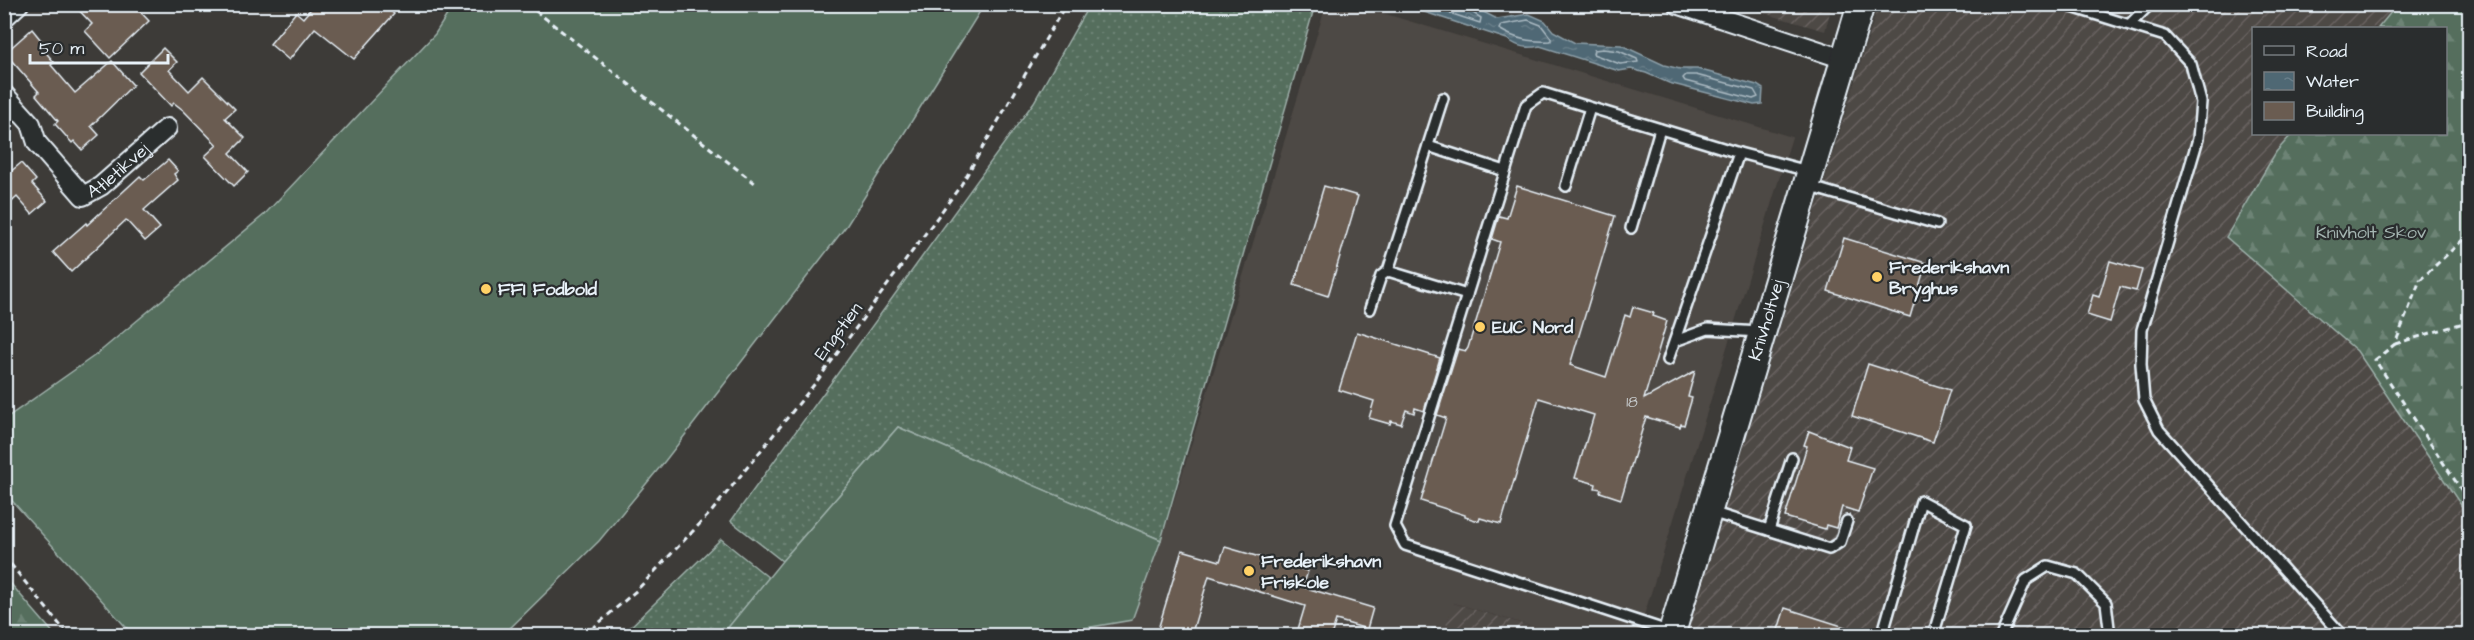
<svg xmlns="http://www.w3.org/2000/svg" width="2474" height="640" font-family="'Architects Daughter',sans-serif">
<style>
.built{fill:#4d4844}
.industrial{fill:url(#industrial-furrows)}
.grass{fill:url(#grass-dots);stroke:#9eb0aa;stroke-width:1.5}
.forest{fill:url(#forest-firs);stroke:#9eb0aa;stroke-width:1.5}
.pitch{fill:#546e5d;stroke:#9eb0aa;stroke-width:1.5}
.water{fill:url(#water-ripples);stroke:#8c9fa9;stroke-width:1.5}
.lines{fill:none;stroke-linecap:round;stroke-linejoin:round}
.shore{stroke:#abbac3;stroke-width:1.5}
.building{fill:#6a5c51;stroke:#e8f1f8;stroke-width:1.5}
.lane-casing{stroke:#e8f1f8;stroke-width:14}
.street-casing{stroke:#e8f1f8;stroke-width:22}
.secondary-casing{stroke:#e8f1f8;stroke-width:30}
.path{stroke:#e8f1f8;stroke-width:3;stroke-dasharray:6 4.5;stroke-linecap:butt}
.lane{stroke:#2a2d2e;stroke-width:9}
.street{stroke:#2a2d2e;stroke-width:18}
.secondary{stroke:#2a2d2e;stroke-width:26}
.poi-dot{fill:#ffd166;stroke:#2a2d2e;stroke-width:2}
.labels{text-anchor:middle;stroke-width:4.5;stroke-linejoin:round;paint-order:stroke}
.number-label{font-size:15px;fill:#c8ccce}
.street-label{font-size:18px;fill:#e8f1f8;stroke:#2a2d2e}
.park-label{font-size:18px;fill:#a5b6b2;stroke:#2a2d2e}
.poi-label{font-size:18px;font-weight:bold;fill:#e8f1f8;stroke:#2a2d2e;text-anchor:start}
</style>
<defs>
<pattern id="industrial-furrows" width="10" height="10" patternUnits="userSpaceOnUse" patternTransform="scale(1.5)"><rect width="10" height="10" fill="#4d4844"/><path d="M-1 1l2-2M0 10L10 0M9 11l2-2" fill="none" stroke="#676360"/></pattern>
<pattern id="grass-dots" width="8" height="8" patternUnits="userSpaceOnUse" patternTransform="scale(1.5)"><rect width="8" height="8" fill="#546e5d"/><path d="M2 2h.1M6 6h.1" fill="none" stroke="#6d8375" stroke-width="1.8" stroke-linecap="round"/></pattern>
<pattern id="forest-firs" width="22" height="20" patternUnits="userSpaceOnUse" patternTransform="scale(1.5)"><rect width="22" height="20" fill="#546e5d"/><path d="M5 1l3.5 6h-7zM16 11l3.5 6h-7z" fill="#6d8375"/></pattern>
<pattern id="water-ripples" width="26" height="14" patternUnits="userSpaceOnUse" patternTransform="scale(1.5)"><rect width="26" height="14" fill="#4f6874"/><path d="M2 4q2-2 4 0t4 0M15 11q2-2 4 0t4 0" fill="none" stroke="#687e89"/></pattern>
</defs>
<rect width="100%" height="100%" fill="#3d3b38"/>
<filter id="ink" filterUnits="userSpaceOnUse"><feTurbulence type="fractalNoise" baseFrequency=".0167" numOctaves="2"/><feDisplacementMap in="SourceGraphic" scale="12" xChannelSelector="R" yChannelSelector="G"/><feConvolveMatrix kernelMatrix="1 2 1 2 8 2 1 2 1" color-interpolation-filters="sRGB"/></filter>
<g filter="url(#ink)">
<path class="built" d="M1326 5H1356L1792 137 1638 635H1560L1454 603 1443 635 1078 636 1080 629 1132 620 1169 517Z"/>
<g class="industrial">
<path d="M1736 5H1832L1825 31Z"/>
<path d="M1878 5H2397L2378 28H2254V134H2292L2276 152 2226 237 2357 351 2469 517V635L1686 636Z"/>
<path d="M1453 603 1560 635H1443Z"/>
</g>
<g class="grass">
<path d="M1089 5H1315L1161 540 898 427 782 561 731 521 1034 102Z"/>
<path d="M721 539 769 578 722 635 621 636Z"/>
</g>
<g class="forest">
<path d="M2397 5H2469V517L2357 351 2226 237 2276 152 2292 134H2446V28H2378Z"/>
<path d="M5 577 55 635H5Z"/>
</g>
<g class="pitch">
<path d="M454 4 984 5 847 225 665 461 599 541 503 635H133L5 493V419L97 354 265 214 435 34Z"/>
<path d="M898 427 1161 540 1132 620 1080 629 1078 636 722 635 782 561Z"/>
</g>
<path class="water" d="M1403 5H1470L1497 19 1529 14 1545 21 1553 31 1575 43 1621 45 1664 65 1680 69H1697L1757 85 1763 89 1762 104 1754 105 1669 83 1646 73 1631 69 1619 71 1540 46C1526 49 1518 47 1507 39Z"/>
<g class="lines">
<g class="shore">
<path d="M1422 4 1480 23 1481 18 1470 11 1468 4"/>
<path d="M1528 20 1541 25 1551 38V41C1530 42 1517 40 1499 29L1501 25Z"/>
<path d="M1603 49 1619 51 1637 59 1638 62 1620 64 1593 54 1594 50Z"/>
<path d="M1686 75H1696L1754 90 1758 97 1753 99 1685 81 1683 78Z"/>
</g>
</g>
<g class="building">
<path d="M73 4H133L149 21 110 58 85 31 92 24Z"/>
<path d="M315 4H399L392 12 394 14 354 59 315 28 289 60 270 44 296 12 303 18Z"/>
<path d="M32 29 45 45 42 48 54 62 51 65 75 93 112 61 133 85 91 126 99 135 82 150 74 141 72 143 55 124 58 121 36 95 39 92 5 53Z"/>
<path d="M163 48 177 62 169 70 189 91 203 77 235 109 225 118 245 138 230 153 248 172 234 186 205 156 217 145 183 110 174 103 171 106 139 72Z"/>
<path d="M168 160 178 171 174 174 178 180 144 210 160 228 145 241 126 220 71 272 53 252 86 223 87 225 140 176 144 180Z"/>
<path d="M21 163 36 180 32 184 47 201 32 214 17 197 4 209V177Z"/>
<path d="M1324 186 1358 196 1328 296 1294 285Z"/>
<path d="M1517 186 1615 216 1570 365 1606 377 1625 315 1630 317 1633 307 1654 313 1653 316 1667 321 1644 399 1695 371 1688 397 1692 398 1684 425 1681 424 1680 427 1646 417 1621 499 1600 492 1601 489 1595 488 1596 484 1575 478 1594 415 1539 398 1501 524 1480 518 1479 521 1465 517V515L1421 501 1446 418 1437 415 1458 349 1466 351 1468 348 1500 242 1492 239 1499 216 1507 218Z"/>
<path d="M1844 238 1926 263 1910 317 1828 291Z"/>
<path d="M2110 261 2142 270 2136 291 2120 287 2110 322 2087 315 2093 295 2099 297Z"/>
<path d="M1357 332 1440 358 1424 411 1415 408 1414 413 1406 410 1401 424 1391 421 1390 424 1369 418 1374 401 1339 390Z"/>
<path d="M1868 364 1950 390 1933 442 1852 416Z"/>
<path d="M1809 431 1850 447 1846 460 1873 468 1858 512 1842 507 1836 528 1826 525 1825 529 1785 517 1807 446 1804 445Z"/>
<path d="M1225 547 1308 571 1303 587 1373 608 1367 629 1336 620 1331 636H1296L1305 606 1209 576 1191 636H1156L1182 550 1220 561Z"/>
<path d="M1785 608 1861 632V636H1776Z"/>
</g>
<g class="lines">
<g class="lane-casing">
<g id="lane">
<path d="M2062 4 2165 36 2191 64 2201 102 2198 139 2142 330 2141 364 2144 400 2159 430 2343 636"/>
<path d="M2130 24 2150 4"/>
<path d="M1428 146 1505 171"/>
<path d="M1566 186 1590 108"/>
<path d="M1808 186 1937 224"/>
<path d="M1631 228 1660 129"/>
<path d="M1388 271 1467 295"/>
<path d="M1370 309 1381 276 1388 271 1443 98"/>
<path d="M1675 341 1708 329 1760 332"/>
<path d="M1668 360 1739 153"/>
<path d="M1711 512 1829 549 1840 542 1847 521"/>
<path d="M1769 530 1792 458"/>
<path d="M1671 632 1405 545 1395 526 1526 105 1543 93 1739 153 1808 171"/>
<path d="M1434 636V635"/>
<path d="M1882 636 1921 501 1966 525 1933 636"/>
<path d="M2001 636 2026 580 2048 566 2077 574 2106 603 2110 636"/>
</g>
</g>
<g class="street-casing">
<g id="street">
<path d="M1677 4 1844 59"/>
<path d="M4 18 19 4"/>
<path id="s1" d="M4 94 31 124 37 143 83 196 101 186 167 128"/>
</g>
</g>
<g class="secondary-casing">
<g id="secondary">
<path id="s2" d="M1671 636 1861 4"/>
</g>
</g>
<g class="path">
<path d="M527 4 756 184"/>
<path d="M2470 233 2420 280 2395 344 2375 360 2470 503"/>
<path d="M2395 344 2470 321"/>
<path d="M4 556 69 636"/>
<path d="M584 636 637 590 712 511 817 381 961 185 1066 4"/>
</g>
<use href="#lane" class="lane"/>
<use href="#street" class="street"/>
<use href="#secondary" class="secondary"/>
</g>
</g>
<g class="poi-dot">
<circle cx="1877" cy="277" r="6"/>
<circle cx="486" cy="289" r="6"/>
<circle cx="1480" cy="327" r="6"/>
<circle cx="1249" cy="571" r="6"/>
</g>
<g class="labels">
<g class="number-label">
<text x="1632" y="407">18</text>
</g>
<g class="street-label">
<text dy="6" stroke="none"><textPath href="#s1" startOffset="174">Atletikvej</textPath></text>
<text dy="6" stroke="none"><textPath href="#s2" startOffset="330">Knivholtvej</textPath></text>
<text transform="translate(838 331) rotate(-53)" y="6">Engstien</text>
</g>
<g class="park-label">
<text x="2371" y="238">Knivholt Skov</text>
</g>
<g class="poi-label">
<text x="1889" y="273">Frederikshavn<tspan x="1889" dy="21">Bryghus</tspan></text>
<text x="498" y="295">FFI Fodbold</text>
<text x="1492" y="333">EUC Nord</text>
<text x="1261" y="567">Frederikshavn<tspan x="1261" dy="21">Friskole</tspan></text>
</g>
</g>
<rect width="2474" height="640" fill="none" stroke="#2a2d2e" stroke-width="24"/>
<rect x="12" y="12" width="2450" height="616" fill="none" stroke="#e8f1f8" stroke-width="2" filter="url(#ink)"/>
<rect x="2252" y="27" width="195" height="108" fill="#2a2d2e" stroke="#767b7f" stroke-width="1.5"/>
<rect x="2264" y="46" width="30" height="9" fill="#2a2d2e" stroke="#767b7f" stroke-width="1.5"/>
<text x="2306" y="57" font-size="18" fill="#e8f1f8">Road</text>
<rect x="2264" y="72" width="30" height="18" fill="url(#water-ripples)" stroke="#767b7f" stroke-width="1.5"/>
<text x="2306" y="87" font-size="18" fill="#e8f1f8">Water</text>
<rect x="2264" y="102" width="30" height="18" fill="#6a5c51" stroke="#767b7f" stroke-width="1.5"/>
<text x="2306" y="117" font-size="18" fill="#e8f1f8">Building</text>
<path d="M30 54v9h138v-9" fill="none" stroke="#e8f1f8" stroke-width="3"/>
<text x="39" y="54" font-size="18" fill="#e8f1f8" stroke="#2a2d2e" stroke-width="4.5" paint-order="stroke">50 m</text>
</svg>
